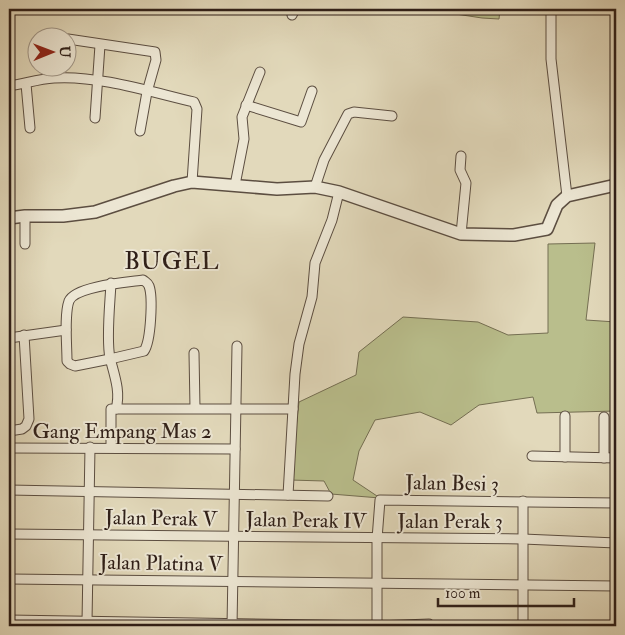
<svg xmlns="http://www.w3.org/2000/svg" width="625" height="635" font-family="'IM FELL Double Pica',serif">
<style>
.green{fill:#b9be8c;stroke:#746e52}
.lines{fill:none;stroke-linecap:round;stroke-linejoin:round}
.minor-casing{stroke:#5c4e41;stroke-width:11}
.tertiary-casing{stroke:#5c4e41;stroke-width:14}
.minor{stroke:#ece6d3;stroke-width:9}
.tertiary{stroke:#ece6d3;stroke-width:11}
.labels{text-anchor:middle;stroke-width:4;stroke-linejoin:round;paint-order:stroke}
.street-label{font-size:21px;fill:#2f1f18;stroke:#ece6d3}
.quarter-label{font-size:24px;letter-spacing:1px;fill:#2f1f18;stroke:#ece6d3}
</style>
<rect width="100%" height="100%" fill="#e2d9bb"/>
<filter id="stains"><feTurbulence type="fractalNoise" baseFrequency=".004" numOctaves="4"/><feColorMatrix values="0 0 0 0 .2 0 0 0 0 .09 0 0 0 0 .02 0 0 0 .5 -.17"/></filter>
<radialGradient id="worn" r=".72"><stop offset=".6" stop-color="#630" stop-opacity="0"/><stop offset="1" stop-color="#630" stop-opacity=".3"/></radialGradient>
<g class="green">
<path d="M423 9H500L499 19 482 18Z"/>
<path d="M595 243 586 320 616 322V411L537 413 533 397 479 405 451 425 420 412 375 420 359 451 353 480 380 498 331 494 324 481 290 480 299 402 356 375 359 352 403 317 478 322 508 335 548 333V244Z"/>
</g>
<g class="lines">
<g class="minor-casing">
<g id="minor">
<path d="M551 9V59L567 196"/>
<path d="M292 15 295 9"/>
<path d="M68 39 155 52 156 60 147 92 140 131"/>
<path d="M26 84 30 128"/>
<path d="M9 86C24 84 38 79 54 78 98 75 151 92 194 102L197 109 192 182"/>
<path d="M246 105 301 122 312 91"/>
<path d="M95 118 100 45"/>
<path d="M235 185 244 139 242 117 260 72"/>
<path d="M315 187 324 160 348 114 354 112 392 116"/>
<path d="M461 234 466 183 460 170 461 156"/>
<path d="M25 244V216"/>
<path d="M143 280C147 283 147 282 149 286 153 297 151 341 144 351L110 359 75 366 70 364 67 361C67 345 64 315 69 301 75 286 129 282 143 280Z"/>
<path d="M111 283C110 304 106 339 110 358 114 374 121 392 116 409"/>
<path d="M9 338 66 330"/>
<path d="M194 353 195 408"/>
<path d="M604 417V458"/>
<path d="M9 431 22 429 26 426 29 419 24 335"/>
<path d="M111 447V409H293"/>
<path d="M9 448 235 449"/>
<path d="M532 456 616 458"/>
<path d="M565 457V416"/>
<path d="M9 490 328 496"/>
<path d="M288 495 295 374 299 344 312 297 315 263 332 220 339 192"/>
<path d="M9 534 523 539 616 543"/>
<path d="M9 579 616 586"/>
<path d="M9 620 377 626 429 624"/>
<path d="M87 622 90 447"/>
<path d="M232 626 237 346"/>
<path d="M377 626V539L380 500 616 503"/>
<path d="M523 626V501"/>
</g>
</g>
<g class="tertiary-casing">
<path id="tertiary" d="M9 218 25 216H63L95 212 174 186 192 182 277 189 315 187 339 192 461 234 514 235 547 229 557 205 567 196 616 185"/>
</g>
<use href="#minor" class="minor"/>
<use href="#tertiary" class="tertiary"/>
</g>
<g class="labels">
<g class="street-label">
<text x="122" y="438">Gang Empang Mas 2</text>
<text transform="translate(452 483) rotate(1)" y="7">Jalan Besi 3</text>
<text transform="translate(161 518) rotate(1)" y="7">Jalan Perak V</text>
<text transform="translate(306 520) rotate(1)" y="7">Jalan Perak IV</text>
<text x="450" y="528">Jalan Perak 3</text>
<text transform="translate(161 563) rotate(1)" y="7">Jalan Platina V</text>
</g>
<g class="quarter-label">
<text x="172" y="269">BUGEL</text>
</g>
</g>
<rect width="625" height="635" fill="none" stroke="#e2d9bb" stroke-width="30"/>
<rect x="10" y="10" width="605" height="615" fill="none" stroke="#2f1f18" stroke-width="2.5"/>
<rect x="15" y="15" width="595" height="605" fill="none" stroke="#2f1f18"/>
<g transform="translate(52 52) rotate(89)"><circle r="24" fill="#ece6d3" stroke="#a09688"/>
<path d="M0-4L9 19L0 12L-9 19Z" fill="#8f2418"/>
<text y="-8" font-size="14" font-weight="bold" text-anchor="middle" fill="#2f1f18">U</text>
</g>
<path d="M438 598v8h136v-8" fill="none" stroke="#2f1f18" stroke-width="2.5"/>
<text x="445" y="598" font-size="15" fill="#2f1f18" stroke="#ece6d3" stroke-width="4" paint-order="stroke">100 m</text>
<rect width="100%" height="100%" filter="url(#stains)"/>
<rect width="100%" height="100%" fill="url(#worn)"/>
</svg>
